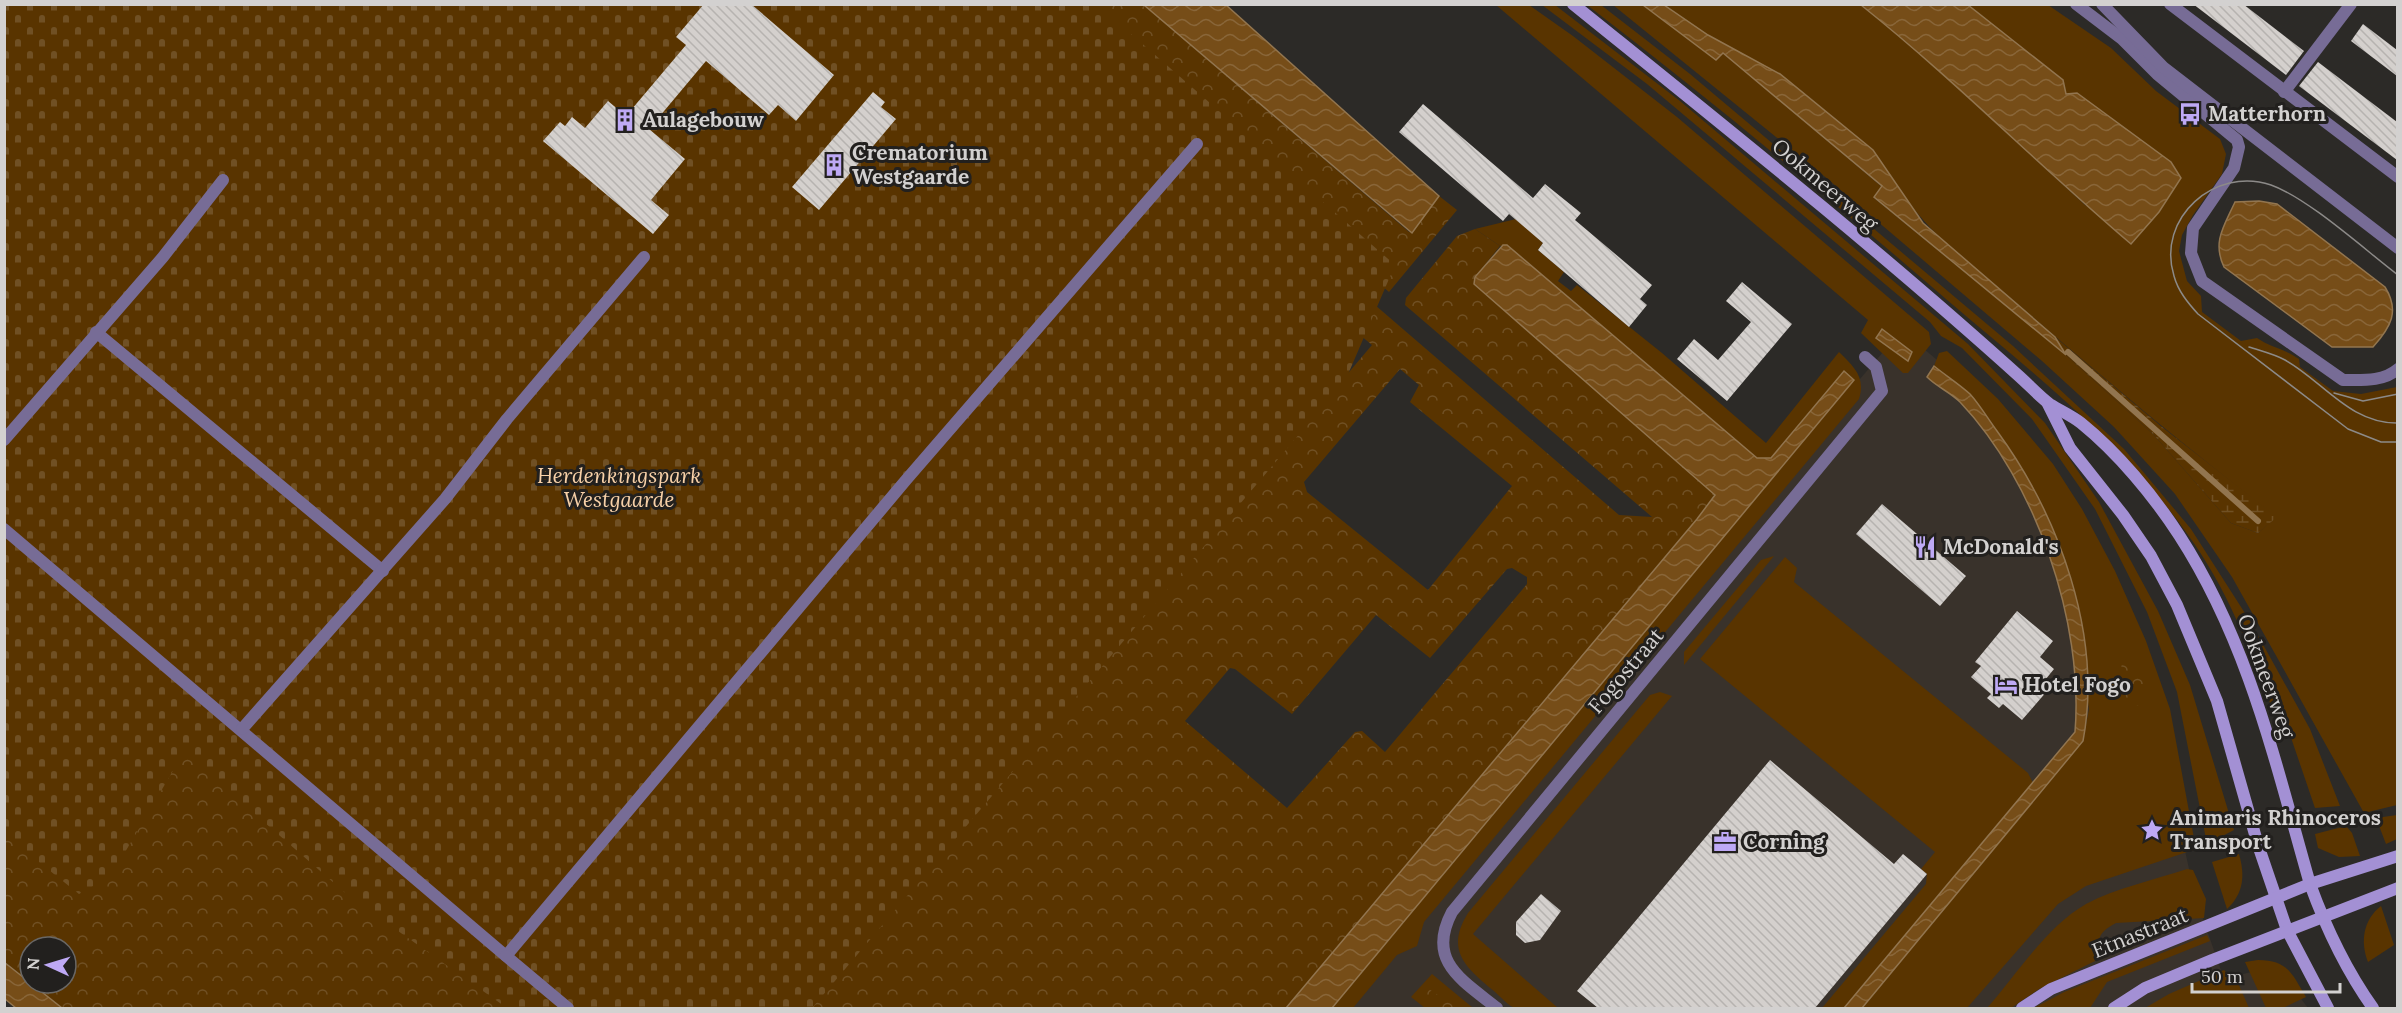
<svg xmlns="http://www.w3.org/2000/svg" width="2402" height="1013" font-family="Lora,serif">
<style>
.built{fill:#39322b}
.green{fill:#593400}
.forest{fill:url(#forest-crowns);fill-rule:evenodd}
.wetland{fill:url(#wetland-marsh)}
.cemetery{fill:url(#cemetery-stones)}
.water{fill:url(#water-waves);stroke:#92754f;stroke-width:1.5}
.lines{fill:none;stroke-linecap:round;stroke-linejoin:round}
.stream{stroke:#92754f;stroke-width:6}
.building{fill:url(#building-back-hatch)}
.street{stroke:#776c96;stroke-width:12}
.secondary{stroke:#a390d4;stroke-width:12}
.tram{stroke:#8c8a88;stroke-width:1.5}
.labels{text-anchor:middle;stroke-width:6;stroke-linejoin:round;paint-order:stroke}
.poi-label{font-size:21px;font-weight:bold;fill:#d3d1d0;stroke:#22201e;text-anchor:start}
.street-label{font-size:21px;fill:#d3d1d0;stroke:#22201e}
.park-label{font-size:21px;font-style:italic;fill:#f8d1a8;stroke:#22201e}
</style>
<defs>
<pattern id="forest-crowns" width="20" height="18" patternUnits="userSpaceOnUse" patternTransform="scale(1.5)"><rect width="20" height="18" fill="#593400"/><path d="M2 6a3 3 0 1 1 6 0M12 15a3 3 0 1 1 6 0" fill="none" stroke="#705024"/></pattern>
<pattern id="wetland-marsh" width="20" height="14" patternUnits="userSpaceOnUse" patternTransform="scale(1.5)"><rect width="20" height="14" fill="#593400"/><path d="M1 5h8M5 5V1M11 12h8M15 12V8" fill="none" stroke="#705024"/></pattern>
<pattern id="cemetery-stones" width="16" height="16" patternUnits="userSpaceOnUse" patternTransform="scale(1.5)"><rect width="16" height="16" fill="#593400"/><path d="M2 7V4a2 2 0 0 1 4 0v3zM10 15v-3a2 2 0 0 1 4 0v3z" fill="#705024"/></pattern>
<pattern id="water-waves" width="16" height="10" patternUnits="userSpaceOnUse" patternTransform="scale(1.5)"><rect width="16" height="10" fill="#764d18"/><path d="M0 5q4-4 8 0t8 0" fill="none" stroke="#896639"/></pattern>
<pattern id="building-back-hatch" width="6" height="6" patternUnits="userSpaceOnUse" patternTransform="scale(1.5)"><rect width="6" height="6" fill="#d4d0cd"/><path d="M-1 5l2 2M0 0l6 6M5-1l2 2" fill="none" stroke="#b6b3b0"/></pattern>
</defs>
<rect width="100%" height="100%" fill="#2c2a27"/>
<path class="built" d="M1902 330 1972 390 2043 468 2184 846 2195 896 2224 979 2255 971 2296 992 2308 1008H1320Z"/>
<g class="green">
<path d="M1496 5H1529L1573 36 1677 117 1929 332 1931 344 1908 373H1903L1861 333 1868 320Z"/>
<path d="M1542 5H1555L1680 101 1968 344 2045 423 2099 502 2158 611 2190 685 2234 830 2207 844 2177 692 2147 612 2095 509 2032 419 1962 348 1941 336 1930 322 1647 84Z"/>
<path d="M1587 5H1601L1690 74 2013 346 2124 449 2191 529 2250 621 2310 729 2340 806 2315 808 2286 723 2279 726C2253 660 2234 601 2193 542 2126 445 2034 374 1946 299 1829 198 1710 99 1587 5Z"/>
<path d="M1613 5H1643L1716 60 1723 53 1882 187 1874 198 2066 355 2153 434 2231 523 2258 533 2276 517C2189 449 2104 379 2020 306 1980 272 1935 240 1905 197L1708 35 1664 5H1861L1915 48 2086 206 2063 80 1968 5H2048L2111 48 2156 91 2220 139 2226 154 2222 174 2193 215 2182 235 2179 251 2187 281 2201 296 2202 312 2241 341 2257 338C2270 347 2285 349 2299 359L2300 367 2333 391 2361 394 2397 387V805L2364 813 2232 577 2175 494 2114 427 2042 361 1824 176Z"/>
<path d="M1516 219 1543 243 1538 250 1564 272 1558 281 1571 291 1577 285 1662 353 1766 443 1839 352C1854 367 1866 377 1859 399L1424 922 1417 946 1397 955 1353 1008H1332L1657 617 1843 372 1771 459 1757 458 1507 245 1500 246 1475 229Z"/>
<path d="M1947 351 1998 399 2053 464 2082 509 2115 571 2146 641 2170 709 2196 849 2086 886 2058 904 1967 1008H1862L2083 741 2089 709 2065 558 1970 395 1934 366 1939 353Z"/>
<path d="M1774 556 1684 665V652L1761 560Z"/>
<path d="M1785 557 1797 568 1794 582 2028 773 2033 783 1844 1008H1822L1926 884 1927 874 1921 869 1935 852 1700 659Z"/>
<path d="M1660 692 1672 696 1473 934 1558 1008C1546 1009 1528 1012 1516 1008 1509 1007 1500 996 1494 991 1465 967 1445 950 1468 913L1650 695Z"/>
<path d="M2397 815V839L2386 844 2376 818Z"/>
<path d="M2346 826 2352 833 2360 856 2339 857 2318 848 2315 834Z"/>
<path d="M2239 854C2245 875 2244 893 2227 909L2212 862Z"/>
<path d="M2187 869 2193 870 2206 899 2204 918 2116 923C2095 934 2100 939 2097 960L2039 989 2011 1008H1987C2017 974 2046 927 2086 904 2116 888 2154 880 2187 869Z"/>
<path d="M2381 906 2394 945 2368 962C2360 942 2363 920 2381 906Z"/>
<path d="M2207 935 2210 941 2107 982 2090 1008H2034L2064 992Z"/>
<path d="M2258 960C2288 960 2292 974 2306 997L2283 1008H2266L2245 962Z"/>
<path d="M2224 970 2238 983 2249 1008H2145L2169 994Z"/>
<path d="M1432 974 1473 1008H1425L1411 997Z"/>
</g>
<g class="forest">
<path d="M1058 5H1144L1409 232H1412L1439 196 1457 210 1389 292Z"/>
<path d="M1475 229 1500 246 1475 277 1474 284 1715 494 1697 519 1286 1008H810L1372 345 1348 325 1375 305 1619 515 1652 517 1405 305 1406 298 1457 236ZM1400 369 1419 385 1410 402 1512 486 1428 590 1307 492 1304 482ZM1512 568 1527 577V584L1385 752 1362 731 1355 732 1287 808 1185 721 1230 668 1235 669 1292 714 1376 615 1430 658 1507 569Z"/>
<path d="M4 579 514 1008H62L5 962ZM30 947H66V983H30Z"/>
<path d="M2121 655 2146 666 2150 687 2139 706H2123Z"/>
<path d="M1424 986 1458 1008H1431L1422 1003Z"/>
</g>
<path class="wetland" d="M2055 337 2162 427 2277 517 2258 533 2231 523 2153 434 2066 355Z"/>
<path class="cemetery" d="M5 5H1098L1395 265 1346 379 812 1008H507L350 897 184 752 111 876 79 894 5 835Z"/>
<g class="water">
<path d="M1144 5H1226L1439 196 1412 233Z"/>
<path d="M1643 5H1664L1708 35 1780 74 1873 150 1923 223 2055 337 2066 355 1874 197 1882 186 1723 53 1716 60Z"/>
<path d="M1861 5H1968L2063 80 2066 94 2077 93 2171 162 2181 178 2159 212 2131 244C2039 166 1955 80 1861 5Z"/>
<path d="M2259 201 2277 204 2385 287C2400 311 2391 327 2373 347H2332L2224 267C2212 242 2224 226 2235 202Z"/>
<path d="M1503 245H1507L1757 458H1771L1844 371 1854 380 1332 1008H1286L1697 519 1715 495 1474 284 1475 277Z"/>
<path d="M1882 329 1912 352 1908 361 1876 338Z"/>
<path d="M1934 366C1945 375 1959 384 1970 394 1980 405 1988 419 1997 431 2059 516 2103 635 2083 741L1862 1008H1844L2075 732C2084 622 2036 482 1960 402 1950 392 1937 387 1927 377Z"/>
<path d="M4 962 62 1008H16L5 999Z"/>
</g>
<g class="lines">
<path class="stream" d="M2068 352 2258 521"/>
</g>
<g class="building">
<path d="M704 4H751L834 75 796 121 778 105 769 115 706 61 649 129 685 159 651 200 669 215 653 234 543 141 560 122 565 126 572 117 585 128 608 101 626 116 686 45 676 37Z"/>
<path d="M2193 4H2243L2304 51 2286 75Z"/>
<path d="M2363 24 2397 50V76L2351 41Z"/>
<path d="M2318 62 2397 122V160L2299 86Z"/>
<path d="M873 92 885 102 881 107 896 119 819 210 792 187Z"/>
<path d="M1423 104 1533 198 1545 184 1581 213 1575 220 1652 285 1640 299 1647 305 1629 327 1538 250 1543 243 1509 214 1503 221 1399 132Z"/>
<path d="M1742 282 1792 324 1727 401 1677 359 1694 339 1718 360 1751 322 1726 301Z"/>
<path d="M1882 504 1966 576 1940 606 1856 534Z"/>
<path d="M2017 611 2053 641 2040 657 2054 669 2041 685 2048 690 2022 720 2003 704 1999 708 1987 698 1991 694 1971 677 1981 666 1975 662Z"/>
<path d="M1770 760 1894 864 1903 854 1927 874 1815 1008H1598L1577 991Z"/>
<path d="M1541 894 1561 911 1540 940 1525 943 1516 935V922Z"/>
</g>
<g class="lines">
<g class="street">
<path d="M2076 4 2122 39 2157 74 2237 140 2239 147 2234 168 2193 228 2191 253 2202 281 2343 380C2362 380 2383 382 2398 369"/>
<path d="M2102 4 2163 67 2398 248"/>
<path d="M2170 4 2398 177"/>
<path d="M2284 92 2351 4"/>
<path d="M96 332 383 571"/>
<path d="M4 440 163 257 223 180"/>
<path d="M4 529 506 956 906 480 1197 144"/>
<path d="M242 729 445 499 507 419 644 257"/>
<path d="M506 956 568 1008"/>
<path d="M1497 1008C1462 980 1426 961 1452 912L1882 391 1876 367 1865 357"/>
</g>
<g class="secondary">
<path d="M1573 4C1724 126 1876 247 2020 377 2030 386 2040 397 2051 405 2061 411 2072 416 2081 423 2118 453 2153 495 2179 535 2249 643 2275 762 2310 884 2326 928 2346 970 2373 1008"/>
<path d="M2048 404 2070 448 2123 515 2151 556 2177 605 2217 701 2258 845 2287 930 2328 1008"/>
<path d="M2022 1008 2051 989 2310 884 2398 856"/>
<path d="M2114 1008 2145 988 2212 960 2398 888"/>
</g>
<g class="tram">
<path d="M2398 275C2365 250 2308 198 2271 185 2215 166 2156 218 2174 276 2178 291 2188 303 2198 314L2348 429 2381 442H2398"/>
<path d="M2249 347C2261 351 2274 354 2285 360 2323 381 2350 424 2398 423"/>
<path d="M2334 393 2363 401 2398 394"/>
</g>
</g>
<defs>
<g id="bus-bare" transform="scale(1.8)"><path d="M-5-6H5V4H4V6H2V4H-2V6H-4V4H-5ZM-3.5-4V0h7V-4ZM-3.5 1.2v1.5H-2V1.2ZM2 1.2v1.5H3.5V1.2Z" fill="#bea9f5" stroke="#22201e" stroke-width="2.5" paint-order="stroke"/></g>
<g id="building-bare" transform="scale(1.8)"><path d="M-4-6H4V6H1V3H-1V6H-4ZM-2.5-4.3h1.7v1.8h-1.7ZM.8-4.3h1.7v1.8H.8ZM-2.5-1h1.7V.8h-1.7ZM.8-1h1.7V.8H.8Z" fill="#bea9f5" stroke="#22201e" stroke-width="2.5" paint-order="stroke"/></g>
<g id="restaurant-bare" transform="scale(1.8)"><path d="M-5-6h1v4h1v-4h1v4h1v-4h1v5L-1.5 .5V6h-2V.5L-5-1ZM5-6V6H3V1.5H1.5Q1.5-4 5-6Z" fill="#bea9f5" stroke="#22201e" stroke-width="2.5" paint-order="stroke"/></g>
<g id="hotel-bare" transform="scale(1.8)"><path d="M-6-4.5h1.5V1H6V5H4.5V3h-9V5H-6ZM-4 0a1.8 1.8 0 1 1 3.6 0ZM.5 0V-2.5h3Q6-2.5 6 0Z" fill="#bea9f5" stroke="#22201e" stroke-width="2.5" paint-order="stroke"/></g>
<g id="sight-bare" transform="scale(1.8)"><path d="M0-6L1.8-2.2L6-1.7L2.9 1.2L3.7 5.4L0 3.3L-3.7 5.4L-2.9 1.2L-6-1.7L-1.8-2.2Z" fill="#bea9f5" stroke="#22201e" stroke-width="2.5" paint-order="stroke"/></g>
<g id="office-bare" transform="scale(1.8)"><path d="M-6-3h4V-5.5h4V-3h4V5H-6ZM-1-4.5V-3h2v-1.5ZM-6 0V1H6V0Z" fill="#bea9f5" stroke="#22201e" stroke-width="2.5" paint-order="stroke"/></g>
</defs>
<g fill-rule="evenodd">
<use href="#bus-bare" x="2190" y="114"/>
<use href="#building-bare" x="625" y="120"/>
<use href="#building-bare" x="834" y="165"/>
<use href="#restaurant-bare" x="1925" y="547"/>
<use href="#hotel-bare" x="2006" y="685"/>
<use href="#sight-bare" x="2152" y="830"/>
<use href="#office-bare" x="1725" y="842"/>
</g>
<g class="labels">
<g class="poi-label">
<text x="2208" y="121">Matterhorn</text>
<text x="643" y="127">Aulagebouw</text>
<text x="852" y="160">Crematorium<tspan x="852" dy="24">Westgaarde</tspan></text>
<text x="1943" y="554">McDonald's</text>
<text x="2024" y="692">Hotel Fogo</text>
<text x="2170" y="825">Animaris Rhinoceros<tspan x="2170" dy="24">Transport</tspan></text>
<text x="1743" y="849">Corning</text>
</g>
<g class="street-label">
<text transform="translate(1825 185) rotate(40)" y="7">Ookmeerweg</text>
<text transform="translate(1626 671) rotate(-50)" y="7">Fogostraat</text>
<text transform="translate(2266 676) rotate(70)" y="7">Ookmeerweg</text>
<text transform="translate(2140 933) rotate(-22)" y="7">Etnastraat</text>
</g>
<g class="park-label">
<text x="619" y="483">Herdenkingspark<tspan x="619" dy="24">Westgaarde</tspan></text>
</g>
</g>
<rect width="2402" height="1013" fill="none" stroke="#d3d1d0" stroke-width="12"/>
<g transform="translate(48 965) rotate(274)"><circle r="28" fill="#22201e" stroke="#696765" stroke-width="1.5"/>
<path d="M0-4.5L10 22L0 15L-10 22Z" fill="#bea9f5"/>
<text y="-9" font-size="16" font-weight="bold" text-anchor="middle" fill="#d3d1d0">N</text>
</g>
<path d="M2192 983v9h148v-9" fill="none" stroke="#d3d1d0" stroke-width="3"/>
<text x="2201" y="983" font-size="18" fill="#d3d1d0" stroke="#22201e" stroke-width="4.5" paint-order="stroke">50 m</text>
</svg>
